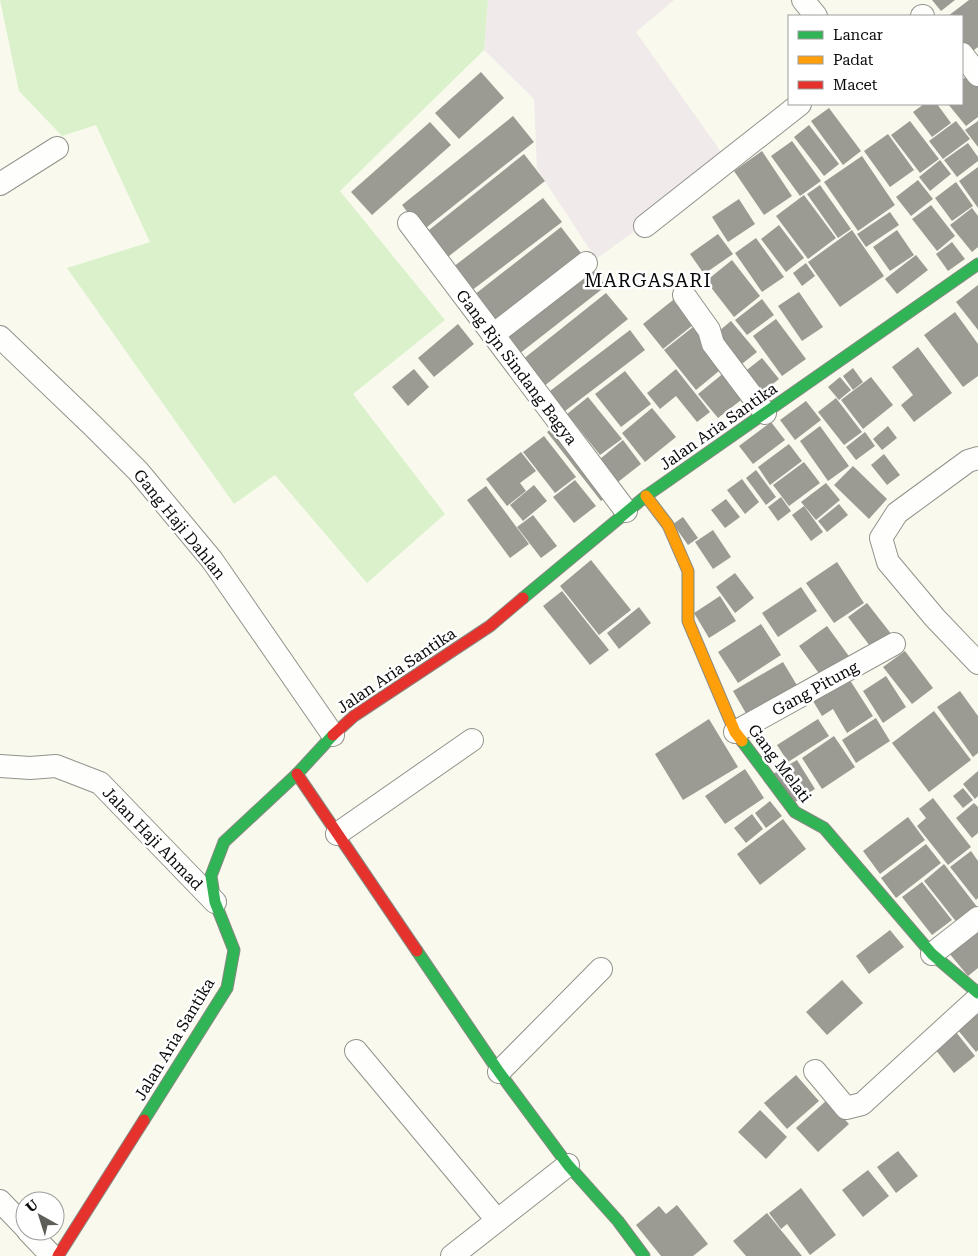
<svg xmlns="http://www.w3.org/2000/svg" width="978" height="1256" font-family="'Roboto Serif',serif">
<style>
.industrial{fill:#f1eaea}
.green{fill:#daf1cc}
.building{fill:#9c9b93}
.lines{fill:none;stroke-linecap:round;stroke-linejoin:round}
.street-casing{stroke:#92928c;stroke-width:24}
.fast-casing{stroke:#888983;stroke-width:13}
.slow-casing{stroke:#888983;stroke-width:13}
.jam-casing{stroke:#888983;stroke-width:13}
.street{stroke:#fefefc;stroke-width:22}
.fast{stroke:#30b455;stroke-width:11}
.slow{stroke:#ff9f0a;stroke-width:11}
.jam{stroke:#e5322d;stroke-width:11}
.labels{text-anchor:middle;stroke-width:5;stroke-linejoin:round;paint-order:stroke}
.street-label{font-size:16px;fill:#0a0a0a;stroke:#fff}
.quarter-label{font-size:19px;letter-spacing:1px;fill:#0a0a0a;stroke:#fff}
</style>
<rect width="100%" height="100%" fill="#f9faed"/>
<path class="industrial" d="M488 0H674L636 32 729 163 596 259 537 169 534 99 484 50Z"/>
<path class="green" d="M0 0H488L484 50 340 191 445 320 353 394 445 514 367 583 275 475 234 504 67 268 150 242 96 125 62 136 19 91Z"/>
<g class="building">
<path d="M932 0H955L941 11Z"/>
<path d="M969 0H978V47L970 53 962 42V16H948Z"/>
<path d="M481 72 504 98 459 139 435 113Z"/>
<path d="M969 74 978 86V117L966 126 948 104H962V80Z"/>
<path d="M924 104H937L951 123 932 137 913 112Z"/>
<path d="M829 108 861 151 843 165 811 121Z"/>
<path d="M513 116 534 142 422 231 402 205Z"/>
<path d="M910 121 939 159 920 173 891 135Z"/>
<path d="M956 121 970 139 943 159 929 141Z"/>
<path d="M978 121V147L965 130Z"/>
<path d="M430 122 451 145 372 215 351 192Z"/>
<path d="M809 125 839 164 824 176 794 137Z"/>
<path d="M888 134 914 170 890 187 864 151Z"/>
<path d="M792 141 821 181 800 196 771 156Z"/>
<path d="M968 143 978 157V161L957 177 944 160Z"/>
<path d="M762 151 792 196 764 215 734 171Z"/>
<path d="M524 154 545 181 444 260 424 234Z"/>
<path d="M862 156 895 205 858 231 824 182Z"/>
<path d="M940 160 951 174 930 191 919 177Z"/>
<path d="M978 167V208L959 181Z"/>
<path d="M918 180 933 199 911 216 896 197Z"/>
<path d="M956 182 973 206 952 221 935 198Z"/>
<path d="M820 185 851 229 838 238 807 194Z"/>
<path d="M804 195 836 238 808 259 776 216Z"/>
<path d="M543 198 562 222 471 291 453 267Z"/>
<path d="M739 199 755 224 728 242 712 217Z"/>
<path d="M931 205 955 236 937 251 912 219Z"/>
<path d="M972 208 978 216V247L972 252 950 225Z"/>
<path d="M890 212 899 225 866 247 857 234Z"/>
<path d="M779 225 804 258 786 272 761 239Z"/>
<path d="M561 227 581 253 495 322 474 295Z"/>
<path d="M852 230 884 276 840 307 808 262Z"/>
<path d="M897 230 914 255 890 271 873 247Z"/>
<path d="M718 234 733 254 704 274 690 254Z"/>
<path d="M756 238 784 277 762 292 735 253Z"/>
<path d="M952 242 965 259 948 271 936 254Z"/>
<path d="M916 255 928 270 897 294 885 279Z"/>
<path d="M732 260 760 296 734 317 706 281Z"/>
<path d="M587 262 606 286 519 354 501 330Z"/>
<path d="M806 263 815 276 802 286 793 273Z"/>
<path d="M978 285V330L956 302Z"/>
<path d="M799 292 823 327 802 341 778 306Z"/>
<path d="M606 293 628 319 543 387 522 360Z"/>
<path d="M762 299 774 315 747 335 735 320Z"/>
<path d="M673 300 693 325 663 349 643 324Z"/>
<path d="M955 312 978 344V376L963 387 924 335Z"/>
<path d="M776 319 806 359 782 376 753 336Z"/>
<path d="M731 321 757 352 738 367 713 336Z"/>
<path d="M458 324 474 344 434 377 418 358Z"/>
<path d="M693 327 725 366 696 390 664 350Z"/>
<path d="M630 330 645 350 565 411 550 391Z"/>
<path d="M918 347 952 393 914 422 901 405 913 395 892 367Z"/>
<path d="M762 358 779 379 760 394 743 373Z"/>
<path d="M853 368 863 382 853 390 843 376Z"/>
<path d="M414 369 429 387 408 406 392 387Z"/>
<path d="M676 369 710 412 697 422 676 396 660 409 647 393Z"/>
<path d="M625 371 651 404 621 427 595 394Z"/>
<path d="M725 372 745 397 718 418 698 394Z"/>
<path d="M840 377 851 390 839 400 828 387Z"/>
<path d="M871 377 893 405 863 429 841 400Z"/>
<path d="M588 397 622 439 600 455 567 414Z"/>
<path d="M836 398 862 432 844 445 818 412Z"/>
<path d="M806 401 821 420 795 440 780 420Z"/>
<path d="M652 408 676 437 645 462 622 433Z"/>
<path d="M771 422 785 440 753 464 739 446Z"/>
<path d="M557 425 611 494 601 501 547 432Z"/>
<path d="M820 426 849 466 828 481 800 441Z"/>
<path d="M888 426 897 438 882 450 873 439Z"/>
<path d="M865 432 875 446 856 460 846 447Z"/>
<path d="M544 436 576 477 555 493 523 452Z"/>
<path d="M623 440 641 464 618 482 600 459Z"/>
<path d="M789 444 802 461 770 485 758 467Z"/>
<path d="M521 452 536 471 520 483 526 491 507 506 486 479Z"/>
<path d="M884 454 900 475 887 485 871 465Z"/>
<path d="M804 462 820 483 789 506 773 485Z"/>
<path d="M853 466 887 499 869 519 834 485Z"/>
<path d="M756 470 776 497 766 505 746 478Z"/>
<path d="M742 479 759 502 745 514 727 490Z"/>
<path d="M575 480 596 506 574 523 553 497Z"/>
<path d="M826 483 840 500 816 520 801 502Z"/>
<path d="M534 485 547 501 523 521 510 505Z"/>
<path d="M486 486 529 544 510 558 467 500Z"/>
<path d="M781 497 791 511 778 521 768 507Z"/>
<path d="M726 499 740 517 725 528 711 510Z"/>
<path d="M839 504 848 515 827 532 818 521Z"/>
<path d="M804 506 823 532 811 541 792 515Z"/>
<path d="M533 515 557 546 541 558 517 527Z"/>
<path d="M683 517 698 538 688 545 673 524Z"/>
<path d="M713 530 731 557 713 569 695 542Z"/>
<path d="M591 560 631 610 599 635 560 586Z"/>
<path d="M837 562 864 603 834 623 806 583Z"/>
<path d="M735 573 754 598 735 613 716 587Z"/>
<path d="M801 587 817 611 778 637 762 613Z"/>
<path d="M562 591 609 650 590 665 543 606Z"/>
<path d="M720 596 736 621 709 638 694 613Z"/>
<path d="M867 603 892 635 873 650 848 617Z"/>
<path d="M639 607 651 623 619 649 607 633Z"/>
<path d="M761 624 781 655 738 683 718 652Z"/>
<path d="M827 626 851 659 823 679 799 646Z"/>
<path d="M905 651 933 688 912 704 883 667Z"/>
<path d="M783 662 801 692 751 722 733 691Z"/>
<path d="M846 674 873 716 847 733 833 709 822 716 810 696Z"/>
<path d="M886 676 906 707 883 723 863 691Z"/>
<path d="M960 691 978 716V753L973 757 937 707Z"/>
<path d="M934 711 971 760 929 792 892 743Z"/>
<path d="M876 718 890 741 856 763 842 740Z"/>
<path d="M709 719 738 767 683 800 655 754Z"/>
<path d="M818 719 829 736 788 762 777 745Z"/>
<path d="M834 736 855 767 822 789 802 758Z"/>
<path d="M797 760 815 789 792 804 773 774Z"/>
<path d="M745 769 764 798 725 824 705 796Z"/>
<path d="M978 771V796L975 799 963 784Z"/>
<path d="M963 788 973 800 963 808 953 796Z"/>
<path d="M933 798 971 847 948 865 917 826 926 818 919 809Z"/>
<path d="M770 801 782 816 766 828 755 813Z"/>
<path d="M974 803 978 807V833L972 838 956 818Z"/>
<path d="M752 814 763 829 746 843 734 828Z"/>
<path d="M908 817 925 840 880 874 863 851Z"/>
<path d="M783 819 806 849 760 885 737 854Z"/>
<path d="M926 844 941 863 896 898 881 878Z"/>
<path d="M971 851 978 861V898L976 900 950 867Z"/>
<path d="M944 864 978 908 958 924 924 881Z"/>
<path d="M922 882 952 920 932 935 902 897Z"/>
<path d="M978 926V968L968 976 944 947Z"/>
<path d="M890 930 904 947 869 974 856 956Z"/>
<path d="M842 980 863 1003 827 1035 806 1012Z"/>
<path d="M978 1011V1050L976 1052 957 1029Z"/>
<path d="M956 1032 975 1056 954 1073 935 1049Z"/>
<path d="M796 1075 819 1101 787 1129 764 1103Z"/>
<path d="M827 1100 849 1124 818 1152 796 1128Z"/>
<path d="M760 1110 787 1137 766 1159 738 1132Z"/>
<path d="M898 1151 918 1176 896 1193 877 1167Z"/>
<path d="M868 1170 889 1196 863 1217 842 1190Z"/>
<path d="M801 1188 836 1235 810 1255 787 1224 781 1229 769 1213Z"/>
<path d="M677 1205 708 1244 693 1256H661L636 1225 659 1206 666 1214Z"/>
<path d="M767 1213 802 1256H746L733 1241Z"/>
</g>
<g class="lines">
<g class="street-casing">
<g id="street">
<path d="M803 0 816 16"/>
<path d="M922 16H923"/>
<path d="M962 54 978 75"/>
<path d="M0 184 57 148"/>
<path d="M409 223 626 511"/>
<path d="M645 226 800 104"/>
<path d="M684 295 709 330 713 344 765 413"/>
<path d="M493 335 586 263"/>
<path d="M0 337 92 425 138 471 212 560 333 735"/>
<path d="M978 458 968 461 897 513 881 538 888 562 935 618 978 663"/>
<path d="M735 732 894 644"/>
<path d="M0 766 30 768 56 766 100 783 215 902"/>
<path d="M337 834 472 740"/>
<path d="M932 954 978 918"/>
<path d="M356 1051 497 1220"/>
<path d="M815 1071 846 1108 862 1104 978 998"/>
<path d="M499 1072 601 969"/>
<path d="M0 1201 25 1227"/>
<path d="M28 1231 52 1256"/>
<path d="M452 1256 568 1165"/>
</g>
</g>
<g class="fast-casing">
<g id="fast">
<path d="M523 598 646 496 978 264"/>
<path d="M742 741 795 812 824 828 932 954 978 993"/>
<path d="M417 951 499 1072 568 1165 618 1221 644 1256"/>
<path d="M144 1120 227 988 234 950 215 902 211 876 224 842 297 774 333 735"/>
</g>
</g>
<g class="slow-casing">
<path id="slow" d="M646 496 668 525 688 571V621L735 732 742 741"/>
</g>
<g class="jam-casing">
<g id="jam">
<path d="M333 735 354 716 490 626 523 598"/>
<path d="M297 774 417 951"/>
<path d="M58 1256 144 1120"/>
</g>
</g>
<use href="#street" class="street"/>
<use href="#fast" class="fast"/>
<use href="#slow" class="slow"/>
<use href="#jam" class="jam"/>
</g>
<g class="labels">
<g class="street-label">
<text transform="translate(517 367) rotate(53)" y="6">Gang Rjn Sindang Bagya</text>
<text transform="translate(718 426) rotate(-35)" y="6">Jalan Aria Santika</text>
<text transform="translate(180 524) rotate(51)" y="6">Gang Haji Dahlan</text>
<text transform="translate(396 670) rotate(-34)" y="6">Jalan Aria Santika</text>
<text transform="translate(815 688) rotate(-29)" y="6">Gang Pitung</text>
<text transform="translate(780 763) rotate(53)" y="6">Gang Melati</text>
<text transform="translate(153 838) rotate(46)" y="6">Jalan Haji Ahmad</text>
<text transform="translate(174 1039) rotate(-59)" y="6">Jalan Aria Santika</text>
</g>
<g class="quarter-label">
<text x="648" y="287">MARGASARI</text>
</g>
</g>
<rect x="788" y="15" width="175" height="90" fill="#ffffff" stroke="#9d9d9d"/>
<rect x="798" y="31" width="25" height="8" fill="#30b455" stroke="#9d9d9d"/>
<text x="833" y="40" font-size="15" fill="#0a0a0a">Lancar</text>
<rect x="798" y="56" width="25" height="8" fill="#ff9f0a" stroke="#9d9d9d"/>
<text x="833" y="65" font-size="15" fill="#0a0a0a">Padat</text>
<rect x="798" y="81" width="25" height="8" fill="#e5322d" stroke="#9d9d9d"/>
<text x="833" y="90" font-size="15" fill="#0a0a0a">Macet</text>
<g transform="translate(40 1216) rotate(321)"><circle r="24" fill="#ffffff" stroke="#9d9d9d"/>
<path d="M0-4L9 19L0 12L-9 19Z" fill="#5e5e59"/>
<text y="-8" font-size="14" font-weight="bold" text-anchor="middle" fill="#0a0a0a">U</text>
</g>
</svg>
